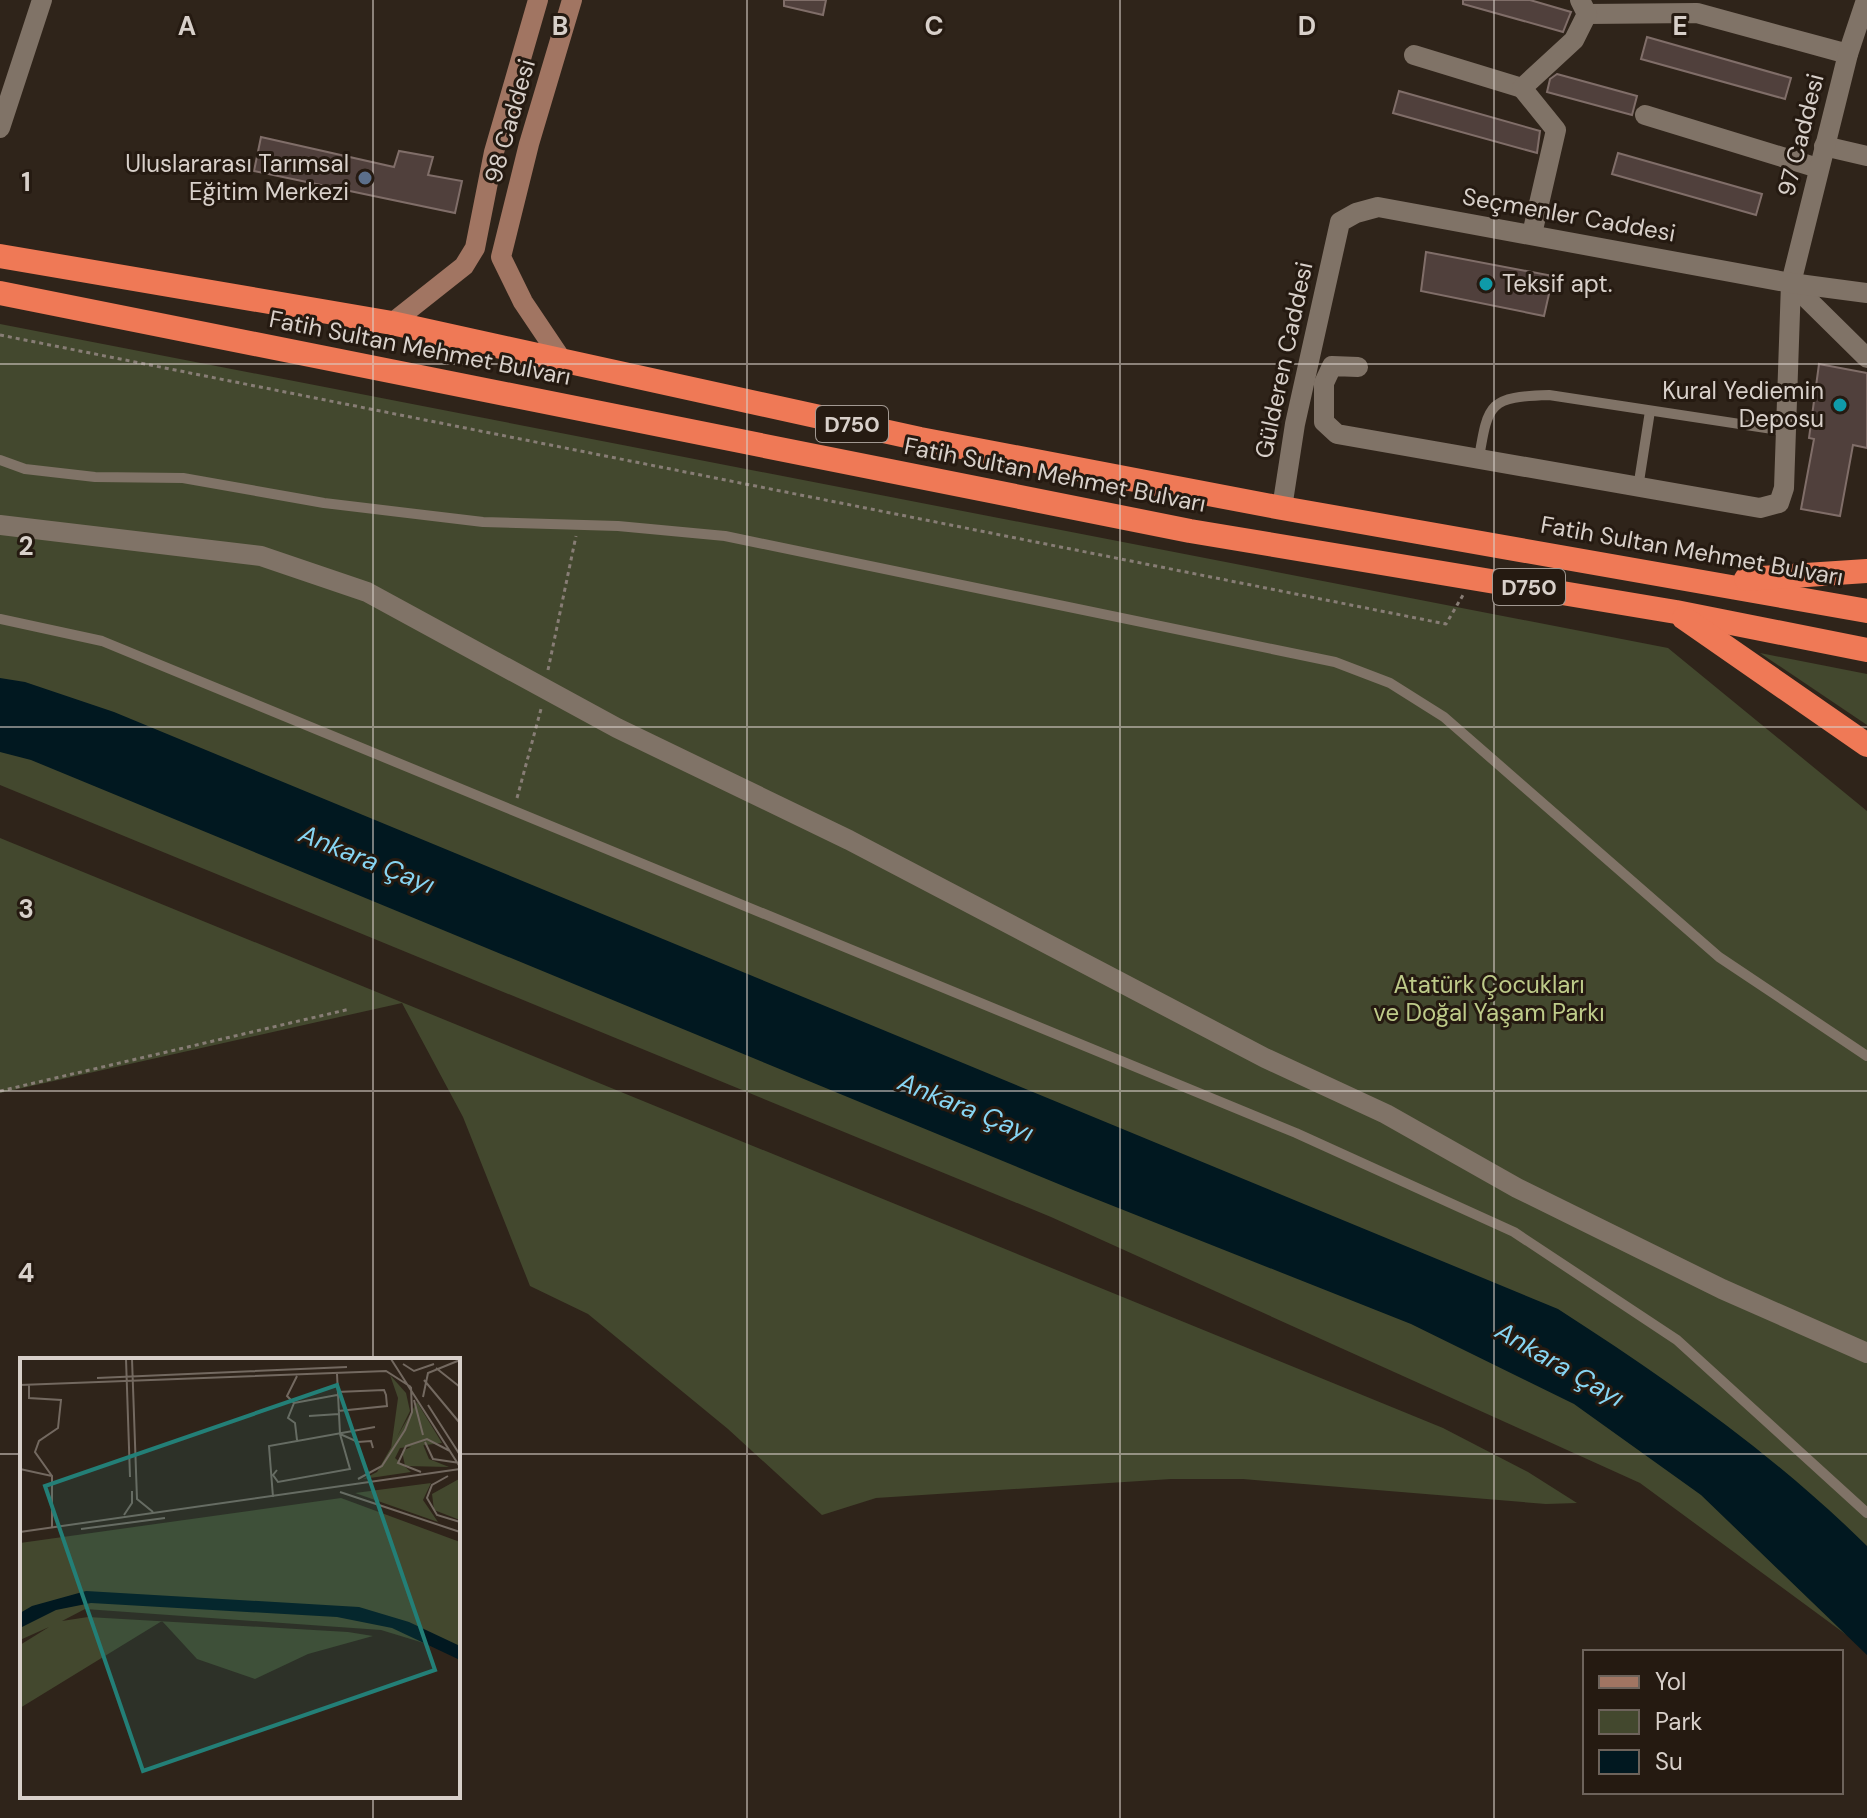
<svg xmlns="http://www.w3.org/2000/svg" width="1867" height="1818" font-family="'DM Sans',sans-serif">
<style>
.green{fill:#43482e}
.water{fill:#011820}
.building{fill:#50403c;stroke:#806e69;stroke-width:2}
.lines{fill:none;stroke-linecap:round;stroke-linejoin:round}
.path{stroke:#877d75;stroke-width:3;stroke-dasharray:4 4;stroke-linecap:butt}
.lane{stroke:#807367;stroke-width:10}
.street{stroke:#807367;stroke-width:20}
.secondary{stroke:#a17562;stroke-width:20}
.highway{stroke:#ef7956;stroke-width:24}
.grid{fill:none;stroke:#d8d0ca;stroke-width:2;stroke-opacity:0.55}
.service-dot{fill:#5c6f8a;stroke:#251a11;stroke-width:3}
.culture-dot{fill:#0f9aa8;stroke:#251a11;stroke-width:3}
.labels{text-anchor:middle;stroke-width:6;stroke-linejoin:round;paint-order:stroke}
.shield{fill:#251a11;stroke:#a29992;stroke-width:2}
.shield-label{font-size:22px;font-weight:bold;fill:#d8d0ca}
.street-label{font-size:24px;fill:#d8d0ca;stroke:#251a11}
.poi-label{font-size:24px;fill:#d8d0ca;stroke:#251a11;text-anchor:end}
.park-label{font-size:24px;fill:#becb89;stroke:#251a11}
.water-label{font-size:26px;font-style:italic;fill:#87d5f3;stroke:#251a11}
.inset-road{fill:none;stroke:#736960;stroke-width:2}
.view{fill:#237f77;fill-opacity:0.15;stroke:#237f77;stroke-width:4}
.inset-edge{fill:none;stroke:#d8d0ca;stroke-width:4}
.grid-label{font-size:26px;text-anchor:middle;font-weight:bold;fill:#d8d0ca;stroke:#251a11;stroke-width:6;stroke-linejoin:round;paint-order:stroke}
</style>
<rect width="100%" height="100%" fill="#2f241a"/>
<g class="green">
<path d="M0 324 1668 648 1867 811V1650L1640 1483 1051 1217 0 785Z"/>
<path d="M1760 653 1867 674V725Z"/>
<path d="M0 838 1443 1428 1528 1472 1577 1503 1546 1504 1243 1479H1171L876 1498 822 1515 728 1429 588 1314 530 1286 463 1117 402 1003 0 1093Z"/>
</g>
<path class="water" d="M0 678 25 682 114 712 1558 1309C1668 1380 1774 1454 1867 1546V1655L1701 1495 1574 1404 1411 1324 1073 1190 31 760 0 752Z"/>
<g class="building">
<path d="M784 0H826L823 15 784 6Z"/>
<path d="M1463 0H1530L1571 12 1563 32 1463 4Z"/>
<path d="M1647 37 1791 78 1785 99 1641 59Z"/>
<path d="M1557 74 1637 96 1632 115 1547 92 1550 79Z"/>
<path d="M1399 91 1540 131 1537 153 1393 113Z"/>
<path d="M261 137 394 167 399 151 433 157 428 175 462 181 455 213 254 171Z"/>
<path d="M1618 153 1762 194 1756 215 1612 174Z"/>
<path d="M1426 252 1553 276 1544 316 1421 291Z"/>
<path d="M1819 364 1867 373V448L1853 445 1840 516 1801 509 1814 439 1809 438Z"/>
</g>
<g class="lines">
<g class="path">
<path d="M0 335 1446 624 1463 595"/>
<path d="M548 670 576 536"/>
<path d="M517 798 541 709"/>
<path d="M0 1091 350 1009"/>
</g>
<g class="lane">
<path d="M1479 458C1488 402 1490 397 1549 395L1786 431"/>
<path d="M0 460 25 469 95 477 183 478 324 503 483 522 618 526 725 536 1335 662 1390 683 1444 717 1719 957 1867 1056"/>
<path d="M1638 488 1650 411"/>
<path d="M0 619 102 641 1296 1133 1514 1232 1677 1340 1867 1513"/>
</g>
<g class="street">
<path d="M1587 14 1697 13 1848 54"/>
<path d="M1414 55 1522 88"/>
<path d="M1645 115 1818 168"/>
<path d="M0 128 42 0"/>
<path d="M1824 146 1867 156"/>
<path d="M1532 234 1556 130 1522 88 1574 40 1587 14 1580 0"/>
<path d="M1791 283 1867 358"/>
<path d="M1358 367 1332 366 1324 383V422L1337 434 1760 508 1779 503 1784 488 1791 283 1848 54 1866 0"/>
<path d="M1282 508 1295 424 1340 222 1356 213 1378 207 1791 283 1867 293"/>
<path d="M0 525 261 556 367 592 617 728 849 840 1265 1058 1386 1114 1517 1188 1722 1289 1867 1353"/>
</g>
<g class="secondary">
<path d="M392 323 464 266 475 248 494 152 538 0"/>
<path d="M564 363 523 302 501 257 529 144 572 0"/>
</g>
<g class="highway">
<path d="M0 256 392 323 920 439 1282 508 1867 611"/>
<path d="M0 293 1190 531 1676 612 1867 650"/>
<path d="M1746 579 1867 571"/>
<path d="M1684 618 1867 745"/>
</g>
</g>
<path class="grid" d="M373 0V1360M747 0V1818M1120 0V1818M1494 0V1818M0 364H1867M0 727H1867M0 1091H1867M0 1454H22M458 1454H1867M373 1796V1818"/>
<circle class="service-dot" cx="365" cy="178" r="8"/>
<g class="culture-dot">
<circle cx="1486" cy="284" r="8"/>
<circle cx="1840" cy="405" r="8"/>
</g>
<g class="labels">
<g class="shield">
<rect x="816" y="406" width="72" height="36" rx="6"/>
<rect x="1493" y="569" width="72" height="36" rx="6"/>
</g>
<g class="shield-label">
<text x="852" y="432">D750</text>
<text x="1529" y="595">D750</text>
</g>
<g class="street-label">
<text transform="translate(510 121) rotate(-74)" y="8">98 Caddesi</text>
<text transform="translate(1801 135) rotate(-76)" y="8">97 Caddesi</text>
<text transform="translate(1569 215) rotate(10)" y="8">Seçmenler Caddesi</text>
<text transform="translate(420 348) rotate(11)" y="8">Fatih Sultan Mehmet Bulvarı</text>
<text transform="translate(1284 360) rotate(-78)" y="8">Gülderen Caddesi</text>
<text transform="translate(1055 475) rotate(11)" y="8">Fatih Sultan Mehmet Bulvarı</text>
<text transform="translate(1692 551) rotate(10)" y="8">Fatih Sultan Mehmet Bulvarı</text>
</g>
<g class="poi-label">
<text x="349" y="172">Uluslararası Tarımsal<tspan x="349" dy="28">Eğitim Merkezi</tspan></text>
<text x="1502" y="292" text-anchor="start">Teksif apt.</text>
<text x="1824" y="399">Kural Yediemin<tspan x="1824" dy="28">Deposu</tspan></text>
</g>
<g class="park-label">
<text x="1489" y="993">Atatürk Çocukları<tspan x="1489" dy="28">ve Doğal Yaşam Parkı</tspan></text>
</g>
<g class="water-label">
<text transform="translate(367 859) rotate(22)" y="9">Ankara Çayı</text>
<text transform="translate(966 1107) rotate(22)" y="9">Ankara Çayı</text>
<text transform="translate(1560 1364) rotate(30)" y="9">Ankara Çayı</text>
</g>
</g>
<g transform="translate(20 1358)">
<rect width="440" height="440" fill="#2f241a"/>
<path d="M370 17 386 35 390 53 371 91 378 40ZM397 44 422 85 380 90 375 100 391 114 343 121 357 114ZM402 84 409 101 429 109 385 108 382 93ZM439 121 440 122V162L414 152 412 136ZM411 125 403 142 418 164 335 135ZM321 140 440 184V296L361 272 65 251 42 263 68 259 328 274 353 278 288 296 235 321 177 301 142 263 0 350V287L29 269 0 282V185Z" fill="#43482e"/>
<path d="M66 233 339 249 389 264 440 288V302L372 270 317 259 71 245 36 252 0 270V255L12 248Z" fill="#011820"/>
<path class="inset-road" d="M106 1 110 119M112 1 117 141 133 154M371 1 440 109M383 6 394 13 414 6M416 10 440 29M277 18 267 38 274 45 268 60 275 65 277 82M77 20 327 9M404 22 439 64M9 26V40L41 42 38 70 19 83 15 94 32 118M0 27 366 13 391 29M317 34 364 32 366 37 367 48 318 53M403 39 408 15 440 2M394 42 403 77M274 45 317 37M408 47 440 97M289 58 319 56M320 76 338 84 351 83 353 90M405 84 413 101 440 105M0 111 32 118V169M257 112 253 117 258 124 330 111 320 76 317 16M401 114 378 105 386 88 407 81 430 93M428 118 412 127 407 140 417 157 440 164M338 121 362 108 385 72 392 54 391 29M320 134 440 174M253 139 249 88 355 69M104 157 112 145V133M61 171 145 160M0 174 440 111"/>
<path class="view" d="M317 27 415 312 123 413 25 128Z"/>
<rect width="440" height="440" class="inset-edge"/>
</g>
<g class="grid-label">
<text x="187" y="35">A</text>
<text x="560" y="35">B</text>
<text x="934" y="35">C</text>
<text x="1307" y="35">D</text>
<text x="1680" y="35">E</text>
<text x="26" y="191">1</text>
<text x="26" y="555">2</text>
<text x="26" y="918">3</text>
<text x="26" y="1282">4</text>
</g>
<rect x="1583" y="1650" width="260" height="144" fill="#251a11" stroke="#6d635b" stroke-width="2"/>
<rect x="1599" y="1676" width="40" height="12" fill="#a17562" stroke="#6d635b" stroke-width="2"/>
<text x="1655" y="1690" font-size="24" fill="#d8d0ca">Yol</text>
<rect x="1599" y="1710" width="40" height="24" fill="#43482e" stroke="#6d635b" stroke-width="2"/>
<text x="1655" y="1730" font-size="24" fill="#d8d0ca">Park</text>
<rect x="1599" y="1750" width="40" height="24" fill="#011820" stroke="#6d635b" stroke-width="2"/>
<text x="1655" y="1770" font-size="24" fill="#d8d0ca">Su</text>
</svg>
